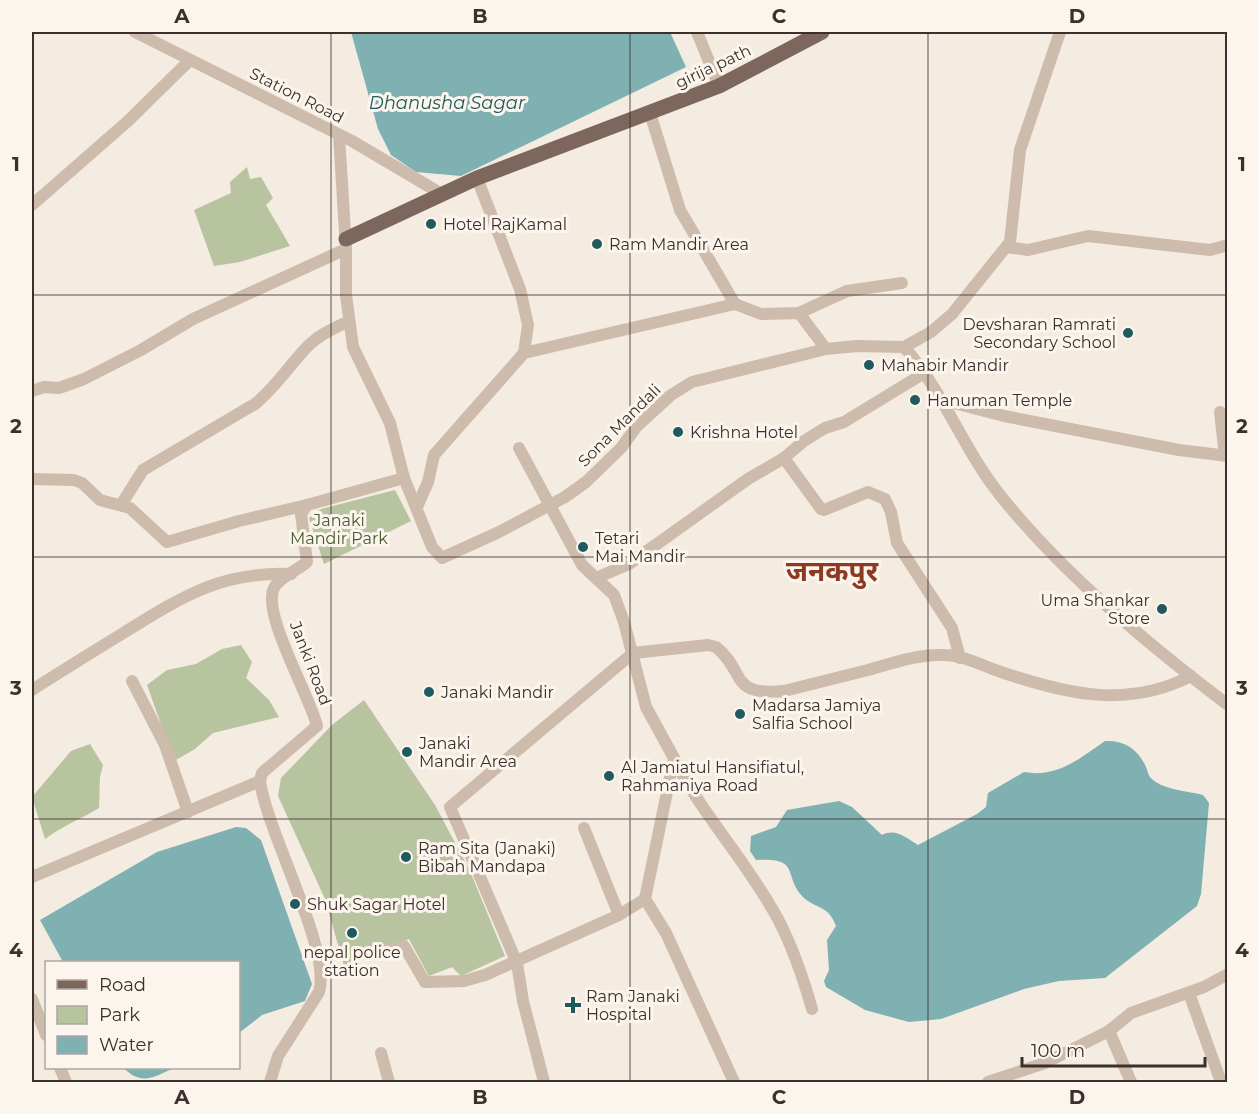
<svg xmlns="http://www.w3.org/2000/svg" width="1259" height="1114" font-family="Montserrat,'Noto Sans Devanagari',sans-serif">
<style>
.green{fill:#b8c4a0}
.water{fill:#7fb0b2}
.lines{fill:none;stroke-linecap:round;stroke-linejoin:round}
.minor{stroke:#cdbbac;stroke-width:12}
.major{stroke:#7d675c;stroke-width:15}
.grid{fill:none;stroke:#3b302b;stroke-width:1.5;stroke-opacity:0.55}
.poi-dot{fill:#1f5a5e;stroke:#fbf5ee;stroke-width:2}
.labels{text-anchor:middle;stroke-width:6;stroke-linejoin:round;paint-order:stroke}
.street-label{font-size:16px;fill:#3b302b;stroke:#fbf5ee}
.poi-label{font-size:16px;fill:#3b302b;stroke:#fbf5ee;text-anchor:start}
.park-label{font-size:16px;fill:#4a5a2e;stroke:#fbf5ee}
.water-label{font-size:18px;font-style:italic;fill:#1f5a5e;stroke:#fbf5ee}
.town-label{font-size:28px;font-weight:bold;fill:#8c3b22;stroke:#fbf5ee}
.neatline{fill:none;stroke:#3b302b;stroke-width:2}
.grid-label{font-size:20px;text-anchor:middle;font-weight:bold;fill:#3b302b}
</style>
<rect width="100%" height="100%" fill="#f4ebe1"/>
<g class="green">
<path d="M247 167 250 179 261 177 273 198 266 205 290 246 240 262 214 266 194 210 231 193 230 182Z"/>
<path d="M395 490 411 521 324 564 309 518 321 509Z"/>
<path d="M241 645 252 662 246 678 269 700 279 717 213 733 195 749 174 761 147 685 167 670 196 664 222 649Z"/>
<path d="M364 700 435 805 469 869 505 956 461 976 452 967 429 976 409 939 344 966 325 899 278 796 281 778 332 725Z"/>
<path d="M90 744 103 765 100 777 99 808C81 819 62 826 45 839L32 797 71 751Z"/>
</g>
<g class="water">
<path d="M351 32H670L686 67 461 176 416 172 391 155 378 129Z"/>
<path d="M1105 741C1124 740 1138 749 1146 767 1148 772 1148 776 1153 780 1165 790 1188 791 1203 795L1209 803 1201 894 1197 906 1105 978 1059 981 1024 989 941 1019 909 1022 865 1010 826 987 824 981 829 970 827 940 836 926C828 904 816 910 802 896 783 875 801 857 756 860L750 851 751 836 776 827 787 810 839 801 852 807 882 835C896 828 906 838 918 845L977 814 986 807 988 793 1024 772C1057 778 1079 759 1105 741Z"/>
<path d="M236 827 246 828 261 840 312 984 305 1001 262 1015 239 1033 238 962H63L40 920 157 852Z"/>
<path d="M124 1068H174C154 1077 141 1086 124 1068Z"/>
</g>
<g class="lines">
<g class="minor">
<path d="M135 32 352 141 440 193"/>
<path d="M697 32 719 86"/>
<path d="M650 113 680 210 735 304"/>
<path d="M339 135 346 249V295L353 347 390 423 404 478 432 547 442 558 499 532 565 497 586 482 621 448 637 426 671 395 692 382 826 349 857 346 904 347"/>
<path d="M32 205 128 121 190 60"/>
<path d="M1007 247 1028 250 1088 236 1210 250 1228 245"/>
<path d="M799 313 826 349"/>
<path d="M904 347C944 392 963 449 1000 495 1062 573 1149 645 1228 705"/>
<path d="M904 347 931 332 952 314 1010 242 1020 150 1060 32"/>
<path d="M524 353 735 304 761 314 799 313 847 291 902 283"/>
<path d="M32 391 44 387 59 388 84 379 141 350 193 319 346 249"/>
<path d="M942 400 1004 416 1179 450 1228 456"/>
<path d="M1220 412 1225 456"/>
<path d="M519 448 582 565 614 595 624 622 646 707 674 758 645 899 666 933 734 1082"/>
<path d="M784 458 821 509 824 510 868 492 885 499 891 512 897 543 952 628 960 658"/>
<path d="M32 479 74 480 82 483 100 500 130 508 167 542 239 521 307 505"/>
<path d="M121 505 143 470 255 404C276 387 290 364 309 345 320 334 335 328 349 321"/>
<path d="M417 507 428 482 434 455 524 353 528 325 520 289 477 178"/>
<path d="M596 578 629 564 748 479 784 458 804 441 825 428 844 422 926 372"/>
<path d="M132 681 165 745 188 812"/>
<path d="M32 690C63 670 94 651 125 632 182 597 221 571 291 574"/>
<path d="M675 761C704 817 748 863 778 919 793 948 803 977 812 1009"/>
<path d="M584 828 619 915"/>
<path d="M32 877 260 781"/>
<path d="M380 952 404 946 425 982 464 981 485 975 619 915 645 899"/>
<path d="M1189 993 1221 1082"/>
<path d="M32 999 46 1035"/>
<path d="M1109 1031 1131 1082"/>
<path d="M381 1053 389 1082"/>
<path d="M60 1068 66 1082"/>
<path d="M270 1082 278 1056 319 992C332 950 267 833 260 781L262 773 317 726C311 698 261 613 274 588 280 576 297 571 307 562L301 514 307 505 404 478"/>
<path d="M544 1082 523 1001 517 963 450 807 633 653 708 645 716 647C747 672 728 696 784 691 812 684 840 677 868 670 893 663 918 654 944 655 963 655 983 666 1001 672 1066 694 1127 709 1191 676"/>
<path d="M988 1082 1045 1063 1109 1031 1131 1013 1204 987 1228 974"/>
</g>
<path class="major" d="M346 239 477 178 719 86 822 32"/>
</g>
<path class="grid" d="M331 32V1082M630 32V1082M928 32V1082M32 295H1228M32 557H1228M32 819H1228"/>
<g class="poi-dot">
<circle cx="431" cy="224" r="6"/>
<circle cx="597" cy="244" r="6"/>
<circle cx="1128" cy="333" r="6"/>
<circle cx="869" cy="365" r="6"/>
<circle cx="915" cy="400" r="6"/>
<circle cx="678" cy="432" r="6"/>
<circle cx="583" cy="547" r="6"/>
<circle cx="1162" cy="609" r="6"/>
<circle cx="429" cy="692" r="6"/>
<circle cx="740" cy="714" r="6"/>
<circle cx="407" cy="752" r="6"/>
<circle cx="609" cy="776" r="6"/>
<circle cx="406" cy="857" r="6"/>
<circle cx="295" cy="904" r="6"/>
<circle cx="352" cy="933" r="6"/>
<path d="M570 996h6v6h6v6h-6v6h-6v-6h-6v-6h6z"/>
</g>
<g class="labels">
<g class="street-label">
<text transform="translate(713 66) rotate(-25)" y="6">girija path</text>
<text transform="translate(297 95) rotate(27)" y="6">Station Road</text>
<text transform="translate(619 425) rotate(-45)" y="6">Sona Mandali</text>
<text transform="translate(311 663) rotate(69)" y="6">Janki Road</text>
</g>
<g class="poi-label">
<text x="443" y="230">Hotel RajKamal</text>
<text x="609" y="250">Ram Mandir Area</text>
<text x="1116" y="330" text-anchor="end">Devsharan Ramrati<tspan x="1116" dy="18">Secondary School</tspan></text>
<text x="881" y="371">Mahabir Mandir</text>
<text x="927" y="406">Hanuman Temple</text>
<text x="690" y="438">Krishna Hotel</text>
<text x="595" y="544">Tetari<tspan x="595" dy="18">Mai Mandir</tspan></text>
<text x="1150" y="606" text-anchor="end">Uma Shankar<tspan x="1150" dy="18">Store</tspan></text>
<text x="441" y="698">Janaki Mandir</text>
<text x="752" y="711">Madarsa Jamiya<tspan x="752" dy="18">Salfia School</tspan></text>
<text x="419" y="749">Janaki<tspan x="419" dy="18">Mandir Area</tspan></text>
<text x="621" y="773">Al Jamiatul Hansifiatul,<tspan x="621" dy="18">Rahmaniya Road</tspan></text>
<text x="418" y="854">Ram Sita (Janaki)<tspan x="418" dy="18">Bibah Mandapa</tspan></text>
<text x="307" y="910">Shuk Sagar Hotel</text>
<text x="352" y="958" text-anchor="middle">nepal police<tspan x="352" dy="18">station</tspan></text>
<text x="586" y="1002">Ram Janaki<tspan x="586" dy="18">Hospital</tspan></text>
</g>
<g class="park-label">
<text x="339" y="526">Janaki<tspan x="339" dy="18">Mandir Park</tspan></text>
</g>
<g class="water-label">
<text x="447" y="109">Dhanusha Sagar</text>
</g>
<g class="town-label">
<text x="832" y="581">जनकपुर</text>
</g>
</g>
<rect width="1259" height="1114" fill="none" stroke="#fbf5ee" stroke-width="66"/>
<rect x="45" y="961" width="195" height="108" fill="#fbf5ee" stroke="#aea6a0" stroke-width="1.5"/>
<rect x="57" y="980" width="30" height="9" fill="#7d675c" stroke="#aea6a0" stroke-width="1.5"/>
<text x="99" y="991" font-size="18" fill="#3b302b">Road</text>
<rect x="57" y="1006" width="30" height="18" fill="#b8c4a0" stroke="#aea6a0" stroke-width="1.5"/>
<text x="99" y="1021" font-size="18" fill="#3b302b">Park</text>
<rect x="57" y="1036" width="30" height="18" fill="#7fb0b2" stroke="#aea6a0" stroke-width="1.5"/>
<text x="99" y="1051" font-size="18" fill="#3b302b">Water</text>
<path d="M1022 1057v9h183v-9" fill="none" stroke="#3b302b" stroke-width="3"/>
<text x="1031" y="1057" font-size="18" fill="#3b302b" stroke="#fbf5ee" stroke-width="4.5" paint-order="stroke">100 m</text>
<rect x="33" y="33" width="1193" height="1048" class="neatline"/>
<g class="grid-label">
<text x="182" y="23">A</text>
<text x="480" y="23">B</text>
<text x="779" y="23">C</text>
<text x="1077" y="23">D</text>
<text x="16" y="171">1</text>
<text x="1242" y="171">1</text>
<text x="16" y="433">2</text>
<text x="1242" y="433">2</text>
<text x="16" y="695">3</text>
<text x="1242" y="695">3</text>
<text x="16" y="957">4</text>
<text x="1242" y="957">4</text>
<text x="182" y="1104">A</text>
<text x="480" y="1104">B</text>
<text x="779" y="1104">C</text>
<text x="1077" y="1104">D</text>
</g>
</svg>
